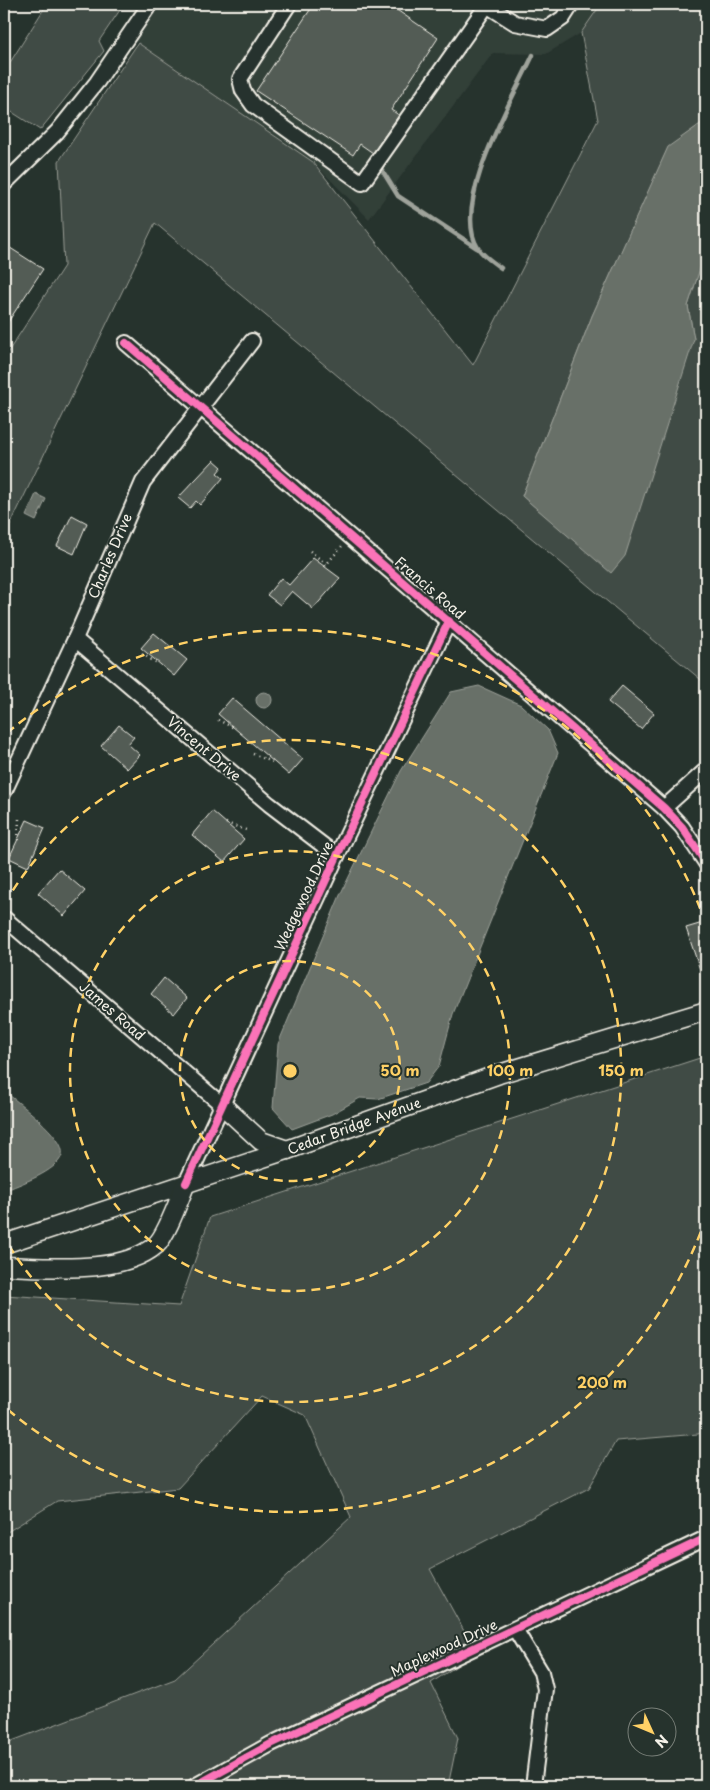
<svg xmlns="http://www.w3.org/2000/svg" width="710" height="1790" font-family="'Playpen Sans',sans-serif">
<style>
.built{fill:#333f39}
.green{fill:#414b45;stroke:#9a9e96}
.water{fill:#676f68;stroke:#9fa39b}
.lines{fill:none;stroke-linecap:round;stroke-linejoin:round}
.stream{stroke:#9fa39b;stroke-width:4.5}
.building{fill:#525c55;stroke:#f4f1e8}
.minor-casing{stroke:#f4f1e8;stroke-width:18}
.major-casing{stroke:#f4f1e8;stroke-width:21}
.path{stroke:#f4f1e8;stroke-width:2.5;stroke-dasharray:1 4;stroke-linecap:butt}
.minor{stroke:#26332d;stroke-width:14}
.major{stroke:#26332d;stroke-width:18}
.cycleway-casing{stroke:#26332d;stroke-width:11}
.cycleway{stroke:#fb73b8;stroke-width:8}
.ring{fill:none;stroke:#ffd166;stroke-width:2.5;stroke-dasharray:9 6}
.labels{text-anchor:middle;stroke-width:4;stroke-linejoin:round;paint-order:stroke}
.street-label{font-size:14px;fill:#f4f1e8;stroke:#26332d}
.centre{fill:#ffd166;stroke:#26332d;stroke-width:2.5}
.ring-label{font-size:15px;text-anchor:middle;font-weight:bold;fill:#ffd166;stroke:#26332d;stroke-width:4;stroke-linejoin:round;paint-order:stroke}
</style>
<rect width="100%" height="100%" fill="#26332d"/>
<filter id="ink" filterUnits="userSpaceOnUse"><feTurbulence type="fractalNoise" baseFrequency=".02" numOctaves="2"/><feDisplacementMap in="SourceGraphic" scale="10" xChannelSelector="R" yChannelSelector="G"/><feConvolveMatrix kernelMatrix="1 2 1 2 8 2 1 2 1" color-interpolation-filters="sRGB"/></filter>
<g filter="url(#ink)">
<path class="built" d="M139 4H601L581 33 546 54 493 53 369 219 313 162 138 43 125 30Z"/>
<g class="green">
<path d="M47 4H124L99 41 104 51 40 130 4 107V72Z"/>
<path d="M601 4H706V120L668 148 592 316 522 496 559 527 694 339 688 306 706 250V684L155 223 4 538V358L64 266 59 161 138 43 313 162 473 365 598 120 581 33Z"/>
<path d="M706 1056V1430L698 1434 616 1441 589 1488 430 1569 476 1653 431 1683 458 1738 448 1786H4V1744L175 1679 351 1517 305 1415 262 1396 178 1488 57 1501 4 1534V1295L179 1306 210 1217Z"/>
</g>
<g class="water">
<path d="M706 120V250L688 306 694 339 625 556 611 573 522 496 592 316 668 147Z"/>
<path d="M36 494 46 499 36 521 26 516Z"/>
<path d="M479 686 521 705 548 730 558 753 453 1014 439 1066 426 1083 378 1099 360 1098 332 1114 292 1129 273 1108 278 1044 341 893 401 771 451 692Z"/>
<circle cx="264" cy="700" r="8"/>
<path d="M4 1091C16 1101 67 1138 62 1155 57 1172 19 1184 4 1191Z"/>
</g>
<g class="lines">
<g class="stream">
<path d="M382 170 398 196 477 248"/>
<path d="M501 268C493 262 483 256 478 248 450 203 514 97 533 55"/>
</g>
</g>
<g class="building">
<path d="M314 4H388L438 38 391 110 399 115 373 153 360 144 353 155 256 91Z"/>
<path d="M4 244 43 269 4 328Z"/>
<path d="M214 460 222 467 217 473 223 478 200 505 196 501 190 508 178 498Z"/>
<path d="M72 515 87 523 74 554 57 546Z"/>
<path d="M313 558 340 578 313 609 292 591 280 605 267 595 281 578 289 585Z"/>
<path d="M154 633 187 660 174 676 141 648Z"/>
<path d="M622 686 654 713 641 729 608 702Z"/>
<path d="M232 698 303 759 289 775 218 714Z"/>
<path d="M119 725 134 737 128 744 140 755 127 769 101 746Z"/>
<path d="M212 811 244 839 224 862 192 835Z"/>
<path d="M27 820 45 828 28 867 9 858Z"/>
<path d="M59 869 85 891 64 916 38 893Z"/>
<path d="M706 922V982H704L686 928Z"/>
<path d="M164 978 187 998 174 1014 151 994Z"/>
</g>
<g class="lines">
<g class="minor-casing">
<g id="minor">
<path d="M289 4 240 79 243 91 253 105 362 183 487 5"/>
<path d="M485 4 515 23 547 29 563 18 572 4"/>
<path d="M4 184 57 132 97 82 150 4"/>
<path d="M126 343 664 808 682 827 706 863"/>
<path d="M75 639 269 804 337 856"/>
<path d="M4 792 75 639 143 482 252 341"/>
<path d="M664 808 706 770"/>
<path d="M4 918 221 1104"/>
<path d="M186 1183 337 856 449 621"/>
<path d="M515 1629 541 1672 545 1689 533 1786"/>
<path d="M195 1786 271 1744 706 1538"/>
</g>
</g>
<g class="major-casing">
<g id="major">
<path d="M221 1104 261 1141 287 1150"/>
<path d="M4 1244 287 1150 499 1074 706 1011"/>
<path d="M4 1266C48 1267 121 1275 156 1245 167 1235 180 1197 186 1183"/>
</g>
</g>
<g class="path">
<path d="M310 551 326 564"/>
<path d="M325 566 342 546"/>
<path d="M142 654 159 664"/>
<path d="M218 720 234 728"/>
<path d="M253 754 275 763"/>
<path d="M226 823 246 830"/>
<path d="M18 840 19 819"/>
</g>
<use href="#minor" class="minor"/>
<use href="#major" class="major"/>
<g class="cycleway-casing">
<g id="cycleway">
<path d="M126 343 664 808 682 827 706 863"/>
<path d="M186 1183 337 856 449 621"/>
<path d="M195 1786 271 1744 706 1538"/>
</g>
</g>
<use href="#cycleway" class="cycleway"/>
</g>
</g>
<g class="ring">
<circle cx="290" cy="1071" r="110"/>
<circle cx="290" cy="1071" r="220"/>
<path d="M5 903A331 331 0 1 1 5 1239"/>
<path d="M706 1218A441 441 0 0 1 7 1409M7 733A441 441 0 0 1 706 924"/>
</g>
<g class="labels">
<g class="street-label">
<text transform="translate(110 556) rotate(-67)" y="5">Charles Drive</text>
<text transform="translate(430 588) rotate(41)" y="5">Francis Road</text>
<text transform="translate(204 749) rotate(40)" y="5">Vincent Drive</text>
<text transform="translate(304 896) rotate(-65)" y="5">Wedgewood Drive</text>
<text transform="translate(112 1011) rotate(41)" y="5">James Road</text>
<text transform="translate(354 1126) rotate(-20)" y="5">Cedar Bridge Avenue</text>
<text transform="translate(444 1648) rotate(-25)" y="5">Maplewood Drive</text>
</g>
</g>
<circle cx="290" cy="1071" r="8" class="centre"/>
<g class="ring-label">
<text x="400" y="1076">50 m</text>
<text x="510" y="1076">100 m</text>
<text x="621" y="1076">150 m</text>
<text x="602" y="1388">200 m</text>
</g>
<rect width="710" height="1790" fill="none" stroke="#26332d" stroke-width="20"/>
<rect x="10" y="10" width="690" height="1770" fill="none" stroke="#f4f1e8" stroke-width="2" filter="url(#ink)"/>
<g transform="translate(652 1732) rotate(134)"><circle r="24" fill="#26332d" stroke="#787f78"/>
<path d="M0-4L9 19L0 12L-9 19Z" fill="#ffd166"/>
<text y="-8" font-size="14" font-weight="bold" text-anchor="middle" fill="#f4f1e8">N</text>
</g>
</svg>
